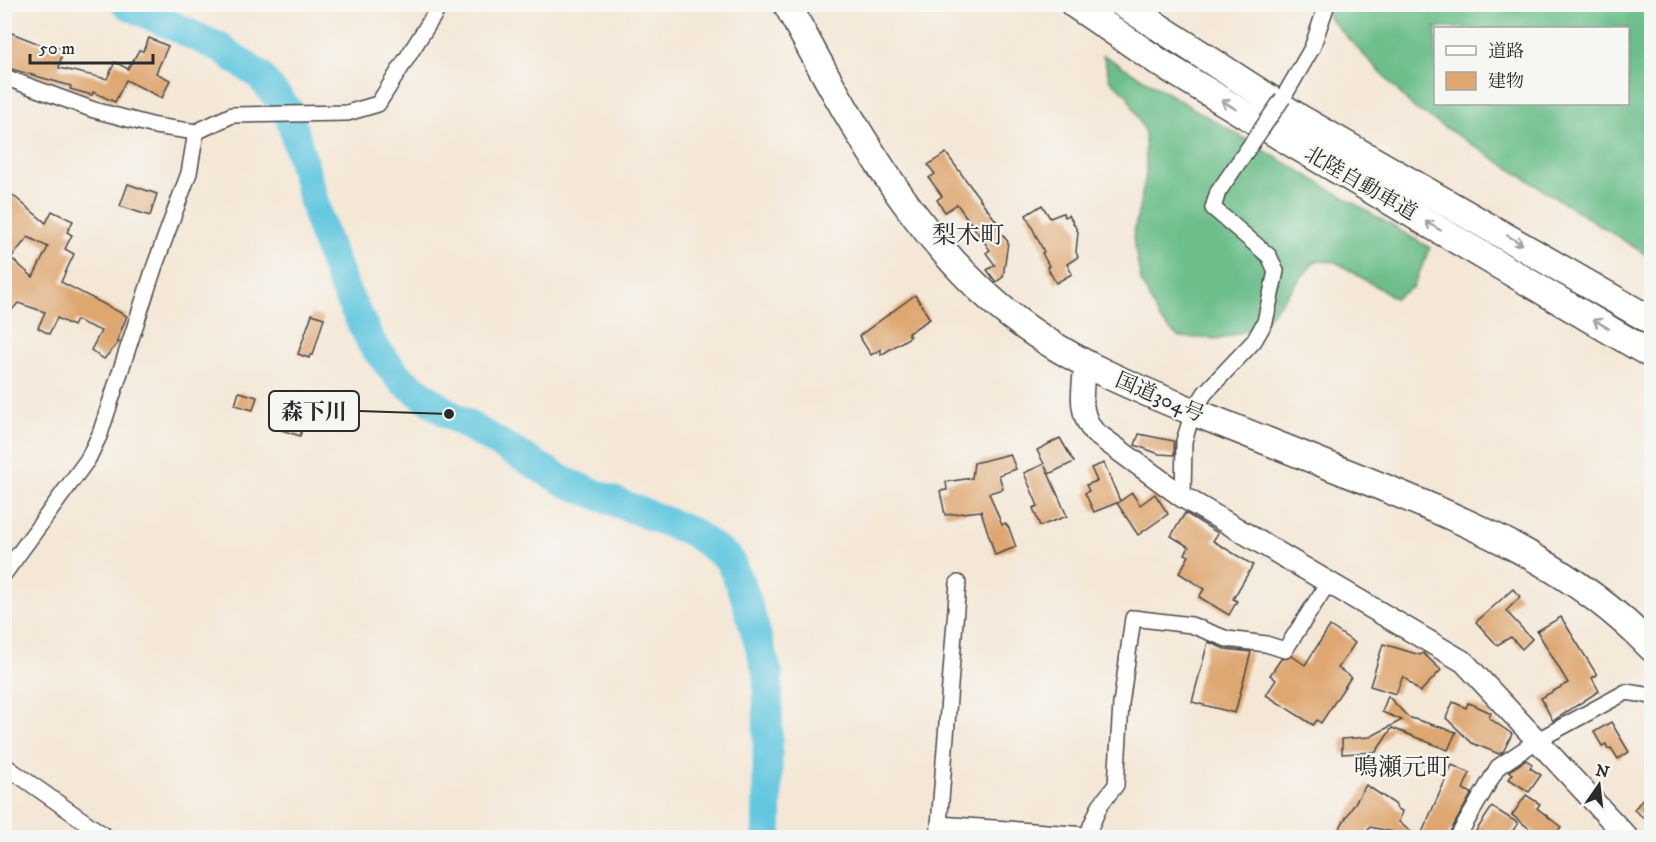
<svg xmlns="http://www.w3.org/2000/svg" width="1656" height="842" font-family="'IM FELL DW Pica','Noto Serif JP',serif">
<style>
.forest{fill:#6cbe8a;stroke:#4c745a;stroke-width:1.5;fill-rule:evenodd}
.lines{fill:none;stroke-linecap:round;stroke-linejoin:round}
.river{stroke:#62c7df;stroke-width:30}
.building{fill:#dea670;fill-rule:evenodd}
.street-casing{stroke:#494745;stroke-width:18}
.secondary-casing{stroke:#494745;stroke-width:24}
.highway-casing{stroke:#494745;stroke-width:30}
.street{stroke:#fff;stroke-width:15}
.secondary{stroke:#fff;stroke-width:21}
.highway{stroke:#fff;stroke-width:27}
.street-bridge-casing{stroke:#494745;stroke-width:18;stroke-linecap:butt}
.street-bridge{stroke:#fff;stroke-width:15}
.oneway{stroke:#a0a0a0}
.labels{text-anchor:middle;stroke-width:4.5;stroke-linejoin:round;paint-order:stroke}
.street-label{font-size:21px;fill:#2b2b2b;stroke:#f6f6f2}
.quarter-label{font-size:24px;fill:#2b2b2b;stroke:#f6f6f2}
.leader{fill:none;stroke:#2b2b2b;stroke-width:2}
.callout-dot{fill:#2b2b2b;stroke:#f6f6f2;stroke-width:2}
.callout{fill:#f6f6f2;stroke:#2b2b2b;stroke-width:2}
.callout-label{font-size:22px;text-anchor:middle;font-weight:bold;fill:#2b2b2b}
</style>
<rect width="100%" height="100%" fill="#f6f6f2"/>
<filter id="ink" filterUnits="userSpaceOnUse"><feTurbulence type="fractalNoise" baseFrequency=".0167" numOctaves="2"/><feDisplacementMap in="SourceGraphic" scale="12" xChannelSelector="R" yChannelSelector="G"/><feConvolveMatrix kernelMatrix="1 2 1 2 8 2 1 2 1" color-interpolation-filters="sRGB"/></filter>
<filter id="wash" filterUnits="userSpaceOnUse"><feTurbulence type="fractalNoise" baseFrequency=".008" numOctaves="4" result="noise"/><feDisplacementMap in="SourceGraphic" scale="24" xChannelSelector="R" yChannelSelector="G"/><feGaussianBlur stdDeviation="1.35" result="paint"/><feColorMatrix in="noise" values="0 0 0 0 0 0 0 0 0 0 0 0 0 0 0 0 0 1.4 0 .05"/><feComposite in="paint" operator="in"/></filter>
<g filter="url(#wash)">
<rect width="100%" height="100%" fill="#f4e7d6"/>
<g class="forest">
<path d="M1322 5H1651V258L1414 108 1328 17ZM1436 28H1628V104H1436Z"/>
<path d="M1103 55 1430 248 1413 287 1395 298 1336 262 1315 261 1262 325 1221 339 1178 337 1160 320 1141 281 1133 237 1146 175 1145 133 1127 95 1110 80Z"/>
</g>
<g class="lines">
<path class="river" d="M126 4 220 48 259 75 288 110 323 234 345 290 372 344 400 379 449 414 565 482 692 532 729 559 745 596 768 675 767 838"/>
</g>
<g id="blocks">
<g class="building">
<path d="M4 30 42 45 63 48 59 68 107 79 115 62 128 69 139 50 143 51 149 38 168 46 156 73 170 80 162 98 126 80 115 102 93 92 92 95 70 89 71 86 4 67Z"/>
<path d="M946 153 999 225 997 227 1008 242 1003 277 996 282 987 270 995 265 986 253 990 250 957 204 945 212 937 200 942 196 929 178 935 174 928 165Z"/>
<path d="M128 184 157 194 150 216 120 206Z"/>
<path d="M4 188 46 223 52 211 73 221 67 232 72 235 65 249 74 254 61 282 127 316 117 341 119 342 104 359 91 350 101 331 76 320 73 326 57 318 49 334 38 328 45 312 18 303 4 319ZM28 237 48 247 33 277 11 258Z"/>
<path d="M1042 205 1050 218 1063 213 1065 217 1069 215 1078 232 1076 252 1078 257 1067 264 1072 274 1056 283 1047 267 1049 266 1042 253 1044 252 1026 215Z"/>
<path d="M915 295 930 319 908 333 910 337 881 355V349L871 355 859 336Z"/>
<path d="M312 314 324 318 313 355H310L309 358 298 354Z"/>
<path d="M239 392 257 397 253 410 235 405Z"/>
<path d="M279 406 306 415 300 436 272 427Z"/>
<path d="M1139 434 1174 441V455L1159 454 1135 445Z"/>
<path d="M1060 438 1074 462 1049 474 1045 466 1067 516 1040 526 1033 508 1038 506 1024 473 1044 464 1037 450Z"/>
<path d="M1010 454 1016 469 999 475 1003 489 989 493 1002 525 1005 523 1009 528 1016 547 995 555 981 511 945 515 940 491 947 490 946 482 972 478 974 463Z"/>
<path d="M1104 463 1120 501 1132 493 1140 505 1155 494 1168 514 1138 535 1117 503 1119 502 1094 512 1085 493 1089 491 1086 485 1097 481 1091 468Z"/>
<path d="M1185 513 1218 533 1213 541 1253 565 1233 599 1237 601 1229 615 1199 597 1204 589 1179 573 1189 556 1185 554 1189 547 1171 536Z"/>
<path d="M1513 589 1520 597 1506 611 1532 639 1522 649 1511 637 1497 645 1476 622Z"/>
<path d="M1561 617 1597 675 1592 678 1599 691 1553 721 1541 698 1568 683 1537 631Z"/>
<path d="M1330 626 1355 643 1338 668 1351 677 1321 723 1317 720 1313 725 1266 695 1276 680 1270 675 1281 659 1292 656 1305 665Z"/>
<path d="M1208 642 1225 649 1251 652 1235 713 1192 702Z"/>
<path d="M1383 644 1420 655 1423 653 1441 670 1420 692 1403 676 1396 694 1370 686Z"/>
<path d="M1388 696 1408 717 1456 732 1448 750 1392 728 1376 752 1342 754V739L1370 737 1402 720 1382 712Z"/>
<path d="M1453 702 1466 708 1468 703 1474 705 1491 713 1489 718 1512 734 1503 752 1499 754 1472 743 1446 718Z"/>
<path d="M1611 722 1629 752 1618 759 1611 748 1608 749 1606 744 1602 746 1594 732Z"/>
<path d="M1526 760 1532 764 1530 768 1541 775 1529 792 1509 779 1513 774 1509 771Z"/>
<path d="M1452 765 1470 773 1463 789 1472 793 1447 837H1420Z"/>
<path d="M1366 785 1395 804 1397 809 1402 811 1399 822 1417 837 1370 827 1364 837H1334Z"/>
<path d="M1652 787V808L1644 818 1634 810Z"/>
<path d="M1526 795 1540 804 1537 808 1561 827 1553 837H1540L1512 815Z"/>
<path d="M1492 807 1518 823 1509 837H1472Z"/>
</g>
</g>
</g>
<g filter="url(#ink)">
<use href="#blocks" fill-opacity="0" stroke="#494745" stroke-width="1.5"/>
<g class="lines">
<g class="street-casing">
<g id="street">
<path d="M4 77 94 110 155 126 196 132 232 115 347 113 378 104 441 4"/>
<path d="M1283 98 1312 48 1327 4"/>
<path d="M1183 497 1184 441 1193 412 1205 393 1254 341 1265 322 1276 271 1269 256 1213 208 1218 192"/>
<path d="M4 574 88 459 100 434 154 268 189 173 196 132"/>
<path d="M4 765 108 838"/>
<path d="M939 824 1087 835 1100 805 1116 785 1121 704 1133 618 1191 625 1227 639 1266 644 1285 650 1328 583"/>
<path d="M938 838 958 583"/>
<path d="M1457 838 1498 767 1538 740 1626 692 1652 696"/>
</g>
</g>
<g class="secondary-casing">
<path id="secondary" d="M1085 363C1083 389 1077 411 1094 432L1183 497 1464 662 1628 838"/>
</g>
<g class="highway-casing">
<g id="highway">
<path d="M787 4C845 113 913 239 1011 316 1068 361 1137 389 1204 416 1259 438 1315 460 1370 482 1472 523 1575 567 1652 648"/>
<path d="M1074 4 1159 62 1285 139 1652 355"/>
<path d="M1123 4 1301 119 1652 321"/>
</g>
</g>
<use href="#street" class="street"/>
<use href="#secondary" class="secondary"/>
<use href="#highway" class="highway"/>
<g class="street-bridge-casing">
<path id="street-bridge" d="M1218 192 1283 98"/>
</g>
<use href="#street-bridge" class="street-bridge"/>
</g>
<defs><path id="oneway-shaft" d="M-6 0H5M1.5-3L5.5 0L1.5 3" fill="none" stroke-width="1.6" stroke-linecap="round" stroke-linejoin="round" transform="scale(1.5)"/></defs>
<g class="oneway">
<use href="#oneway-shaft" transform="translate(1229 105) rotate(-149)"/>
<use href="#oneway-shaft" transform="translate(1433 226) rotate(-150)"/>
<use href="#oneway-shaft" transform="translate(1515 240) rotate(30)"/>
<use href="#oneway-shaft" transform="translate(1601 324) rotate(-149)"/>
</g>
</g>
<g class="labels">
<g class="street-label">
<text transform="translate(1361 183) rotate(30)" y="7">北陸自動車道</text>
<text transform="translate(1160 397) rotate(23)" y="7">国道304号</text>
</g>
<g class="quarter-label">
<text x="968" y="243">梨木町</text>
<text x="1402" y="775">鳴瀬元町</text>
</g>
</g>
<path class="leader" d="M449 414L359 411"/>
<circle class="callout-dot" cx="449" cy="414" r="6"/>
<rect class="callout" x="269" y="391" width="90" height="40" rx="6"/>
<g class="callout-label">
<text x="314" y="419">森下川</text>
</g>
<rect width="1656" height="842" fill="none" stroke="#f6f6f2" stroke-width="24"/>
<rect x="1434" y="27" width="195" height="78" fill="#f6f6f2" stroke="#a5a5a2" stroke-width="1.5"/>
<rect x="1446" y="46" width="30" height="9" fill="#ffffff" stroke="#a5a5a2" stroke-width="1.5"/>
<text x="1488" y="57" font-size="18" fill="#2b2b2b">道路</text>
<rect x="1446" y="72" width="30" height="18" fill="#dea670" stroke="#a5a5a2" stroke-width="1.5"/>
<text x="1488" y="87" font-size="18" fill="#2b2b2b">建物</text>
<g transform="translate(1599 785) rotate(14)" stroke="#f6f6f2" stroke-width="4.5" paint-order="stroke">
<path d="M0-4.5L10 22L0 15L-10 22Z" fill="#2b2b2b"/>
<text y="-9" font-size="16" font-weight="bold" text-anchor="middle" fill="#2b2b2b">N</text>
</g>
<path d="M30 54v9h123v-9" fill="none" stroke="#2b2b2b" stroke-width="3"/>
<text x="39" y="54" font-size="18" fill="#2b2b2b" stroke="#f6f6f2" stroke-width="4.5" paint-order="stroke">50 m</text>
</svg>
